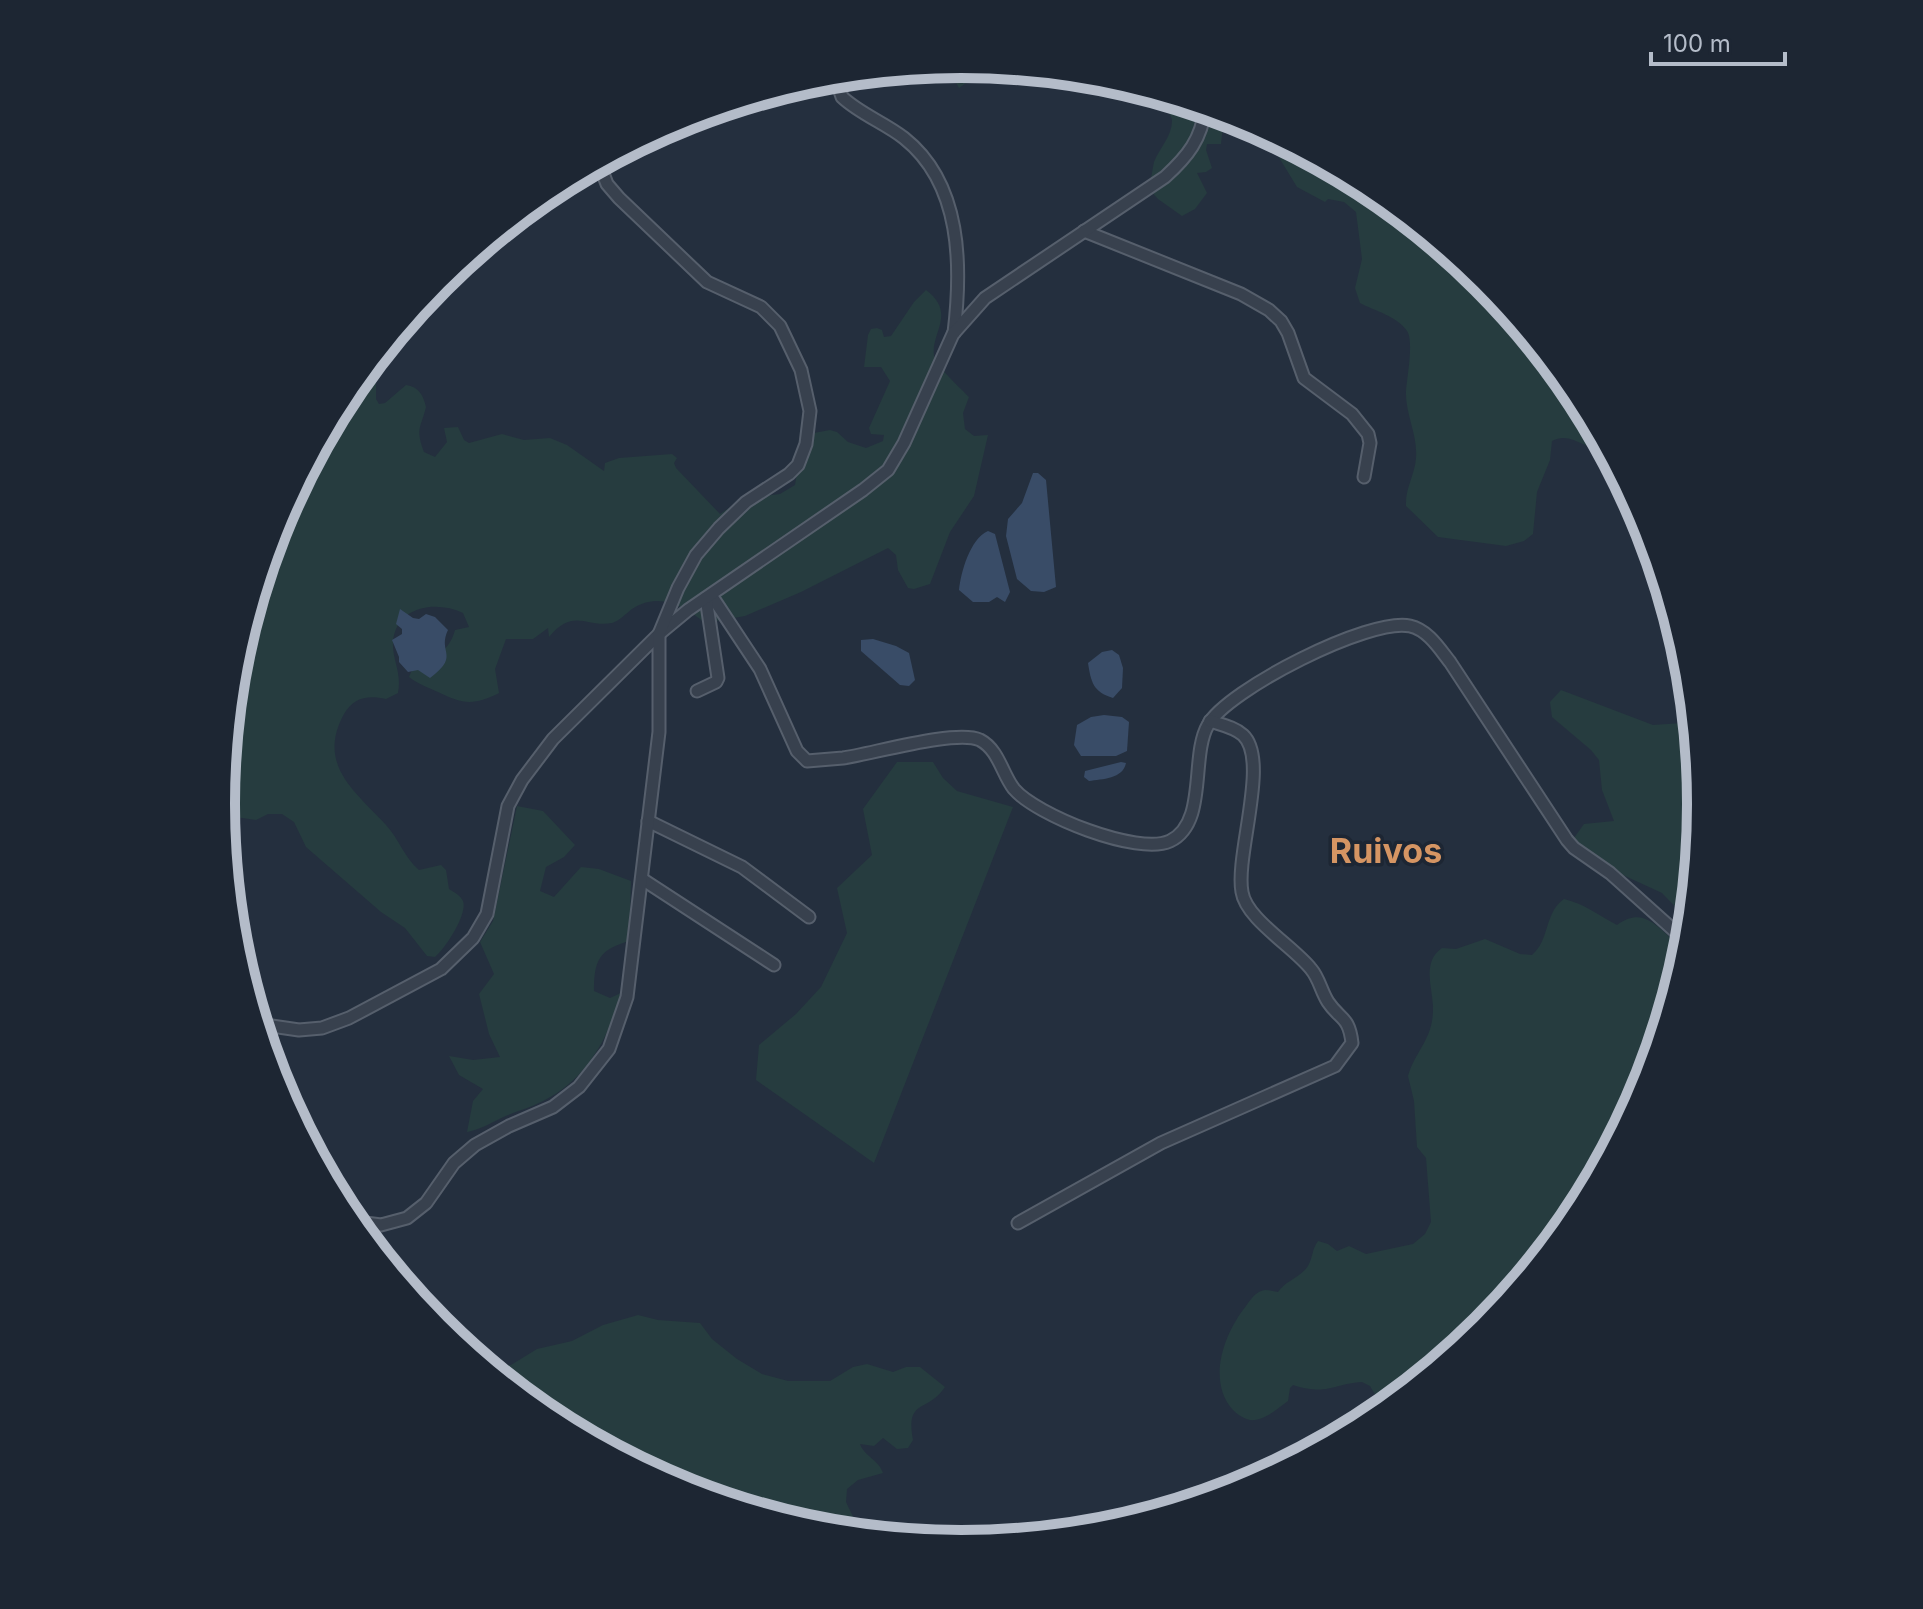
<svg xmlns="http://www.w3.org/2000/svg" width="1923" height="1609" font-family="Inter,sans-serif">
<style>
.green{fill:#263c3f}
.water{fill:#394c67}
.lines{fill:none;stroke-linecap:round;stroke-linejoin:round}
.minor-casing{stroke:#565f6c;stroke-width:15}
.minor{stroke:#38414e;stroke-width:11}
.labels{text-anchor:middle;stroke-width:7;stroke-linejoin:round;paint-order:stroke}
.district-label{font-size:34px;font-weight:bold;fill:#d59563;stroke:#1d2633}
.rim{fill:none;stroke:#b4bcc9;stroke-width:10}
</style>
<rect width="100%" height="100%" fill="#242f3e"/>
<g class="green">
<path d="M962 64 988 67 959 88 953 77 943 73 940 66Z"/>
<path d="M1160 95 1213 111 1206 119 1213 128 1223 126 1221 144H1207L1206 150 1212 168 1206 172 1197 173 1207 193 1195 209 1182 216 1158 199 1147 187C1152 179 1152 171 1154 162 1159 149 1172 136 1172 121 1172 114 1165 110 1161 106Z"/>
<path d="M1268 133 1373 189 1485 281 1577 393 1608 451C1587 452 1571 430 1552 441L1550 460 1537 492 1533 534 1524 541 1506 546 1438 537 1406 506C1405 488 1415 475 1416 458 1418 435 1405 414 1406 391 1407 377 1414 341 1407 331 1397 316 1375 311 1360 303L1355 288 1362 259 1356 212 1344 202 1328 199 1325 202 1297 187 1269 141Z"/>
<path d="M926 290C959 315 927 335 935 360 937 366 963 391 969 397L963 413 965 429 974 436 988 435 974 496 950 532 930 584 914 589 908 588 898 570 896 555 888 548 801 592 745 616 705 623C683 605 659 592 632 609 625 614 621 620 612 623 586 628 574 607 549 637L548 628 533 639H506L495 669 499 693C473 706 463 704 438 692 427 687 418 684 409 677L415 663C436 656 449 652 455 630L469 627 463 613C436 600 396 606 393 642 392 660 402 672 398 693L386 699C368 695 354 697 344 714 316 765 356 792 386 825 399 839 404 857 419 870L441 865 446 870 449 889C454 892 461 896 463 901 468 914 445 949 435 957L427 956 405 928 381 912 306 847 294 822 282 814H268L256 820 222 815 221 804 235 660 278 521 325 432C342 415 349 381 373 373L376 376V399L379 404 385 403 406 385C419 387 423 395 426 407 421 428 415 428 424 452L435 457 447 442 444 428 458 427 464 440 469 443 502 434 524 440 550 438 567 445 604 471 605 463 619 458 672 454 677 458 674 463 676 468 720 514 742 499 780 494 795 485 803 435 830 430 837 432 848 442 866 448 883 441 884 435 871 434 869 428 890 381 881 367H864L868 335 871 329 877 328 882 330 884 337 891 336 914 302Z"/>
<path d="M1561 690 1653 725 1683 723 1695 730 1702 805 1690 922 1662 893 1599 864H1586L1574 838 1584 824 1614 821 1602 790 1599 760 1591 750 1552 717 1550 702Z"/>
<path d="M897 762H933L943 778 957 791 1013 807 874 1163 756 1080 759 1045 796 1014 821 987 847 933 837 888 872 855 863 809Z"/>
<path d="M517 806 543 811 575 845 564 857 546 867 540 891 554 897 581 867 599 869 631 881 629 941C599 950 594 960 594 991L610 998 623 992C607 1038 589 1078 543 1101 532 1107 520 1110 508 1115 494 1121 482 1129 467 1132L473 1101 483 1089 459 1075 449 1056 473 1060 500 1057 489 1034 479 994 494 974 480 942 493 921Z"/>
<path d="M1564 899C1585 904 1598 915 1617 925 1648 902 1662 936 1687 951L1670 1007 1664 1014 1659 1042 1645 1088 1577 1216 1485 1328 1397 1401 1376 1396 1370 1386 1362 1382C1332 1384 1328 1396 1293 1385L1290 1388 1288 1401C1278 1408 1268 1418 1255 1420 1247 1421 1239 1416 1233 1410 1206 1380 1225 1332 1246 1306 1251 1299 1256 1291 1265 1290 1269 1290 1273 1291 1278 1292 1285 1281 1300 1278 1308 1266 1313 1257 1312 1249 1318 1241L1328 1244 1337 1251 1349 1246 1366 1254 1413 1244 1425 1234 1431 1222 1426 1158 1417 1147 1414 1101 1408 1076C1416 1049 1434 1039 1433 1006 1432 986 1422 962 1442 948L1456 949 1485 939 1520 954 1532 955C1550 940 1544 913 1564 899Z"/>
<path d="M638 1315 658 1320 700 1323 712 1339 737 1359 762 1374 788 1381H830L853 1367 867 1364 893 1372 906 1367H920L945 1387C928 1413 905 1398 913 1440L908 1448 897 1449 883 1438 874 1446 860 1444C864 1456 879 1460 883 1473L858 1480 847 1489 846 1502 859 1529 855 1534 817 1531 678 1488 550 1420 486 1368 500 1365H511L537 1349 572 1341 603 1325Z"/>
</g>
<g class="water">
<path d="M1033 473H1038L1046 480 1056 587 1044 592 1031 591 1017 579 1006 536 1008 519 1022 503Z"/>
<path d="M988 531 995 534 1010 592 1005 602 997 597 989 602H973L959 590C961 572 970 539 988 531Z"/>
<path d="M400 609 413 618 419 619 426 614 435 617 448 630C437 653 461 655 430 678L418 670 408 672 399 662V657L392 640 402 634V629L396 624Z"/>
<path d="M873 639 896 646 909 653 915 680 909 686 900 685 861 651V640Z"/>
<path d="M1112 650 1119 655 1123 668 1122 688 1113 698C1093 692 1091 682 1088 663L1102 652Z"/>
<path d="M1104 715 1122 717 1129 722 1127 751 1116 756H1081L1074 745 1077 725 1091 717Z"/>
<path d="M1121 762 1126 763C1123 779 1102 779 1089 781L1084 777 1085 771Z"/>
</g>
<g class="lines">
<g class="minor-casing">
<g id="minor">
<path d="M851 75 840 91 842 97C860 114 885 123 904 138 962 184 962 266 954 333"/>
<path d="M1084 231 1241 294 1269 310 1281 321 1288 333 1304 378 1352 414 1368 434 1370 443 1364 477"/>
<path d="M711 595 760 669 797 751 807 761C819 760 831 759 843 758 872 754 956 729 980 740 999 750 1002 774 1014 789 1036 815 1138 856 1170 841 1208 823 1190 756 1208 725 1227 690 1370 617 1410 626 1428 630 1439 648 1450 662L1567 840 1574 848 1610 873 1688 943"/>
<path d="M697 691 716 682 718 678 706 598"/>
<path d="M648 821 742 867 809 917"/>
<path d="M642 879 774 965"/>
<path d="M258 1024 299 1030 322 1028 349 1018 441 969 473 938 487 914 508 806 522 780 553 739 659 634 688 610 863 490 888 470 904 443 953 334 985 298 1165 177C1187 157 1202 139 1205 108"/>
<path d="M350 1221 381 1225 407 1218 426 1203 454 1163 475 1145 509 1126 553 1107 579 1087 609 1049 627 997 659 732V634L678 588 696 555 719 528 746 502 789 474 798 465 806 444 810 411 801 370 780 326 761 307 707 282 619 198 607 184 599 163"/>
<path d="M1018 1223 1161 1143 1335 1066 1352 1043C1349 1016 1340 1020 1328 1002 1321 991 1319 978 1311 969 1294 947 1246 919 1242 892 1235 855 1270 760 1243 735 1234 727 1222 725 1210 721"/>
</g>
</g>
<use href="#minor" class="minor"/>
</g>
<g class="labels">
<g class="district-label">
<text x="1386" y="863">Ruivos</text>
</g>
</g>
<path d="M0 0H1923V1609H0ZM235 804a726 726 0 1 1 1452 0a726 726 0 1 1-1452 0Z" fill="#1d2633" fill-rule="evenodd"/>
<path class="rim" d="M235 804a726 726 0 1 1 1452 0a726 726 0 1 1-1452 0Z"/>
<path d="M1651 52v12h134v-12" fill="none" stroke="#b4bcc9" stroke-width="4"/>
<text x="1663" y="52" font-size="24" fill="#b4bcc9" stroke="#1d2633" stroke-width="6" paint-order="stroke">100 m</text>
</svg>
